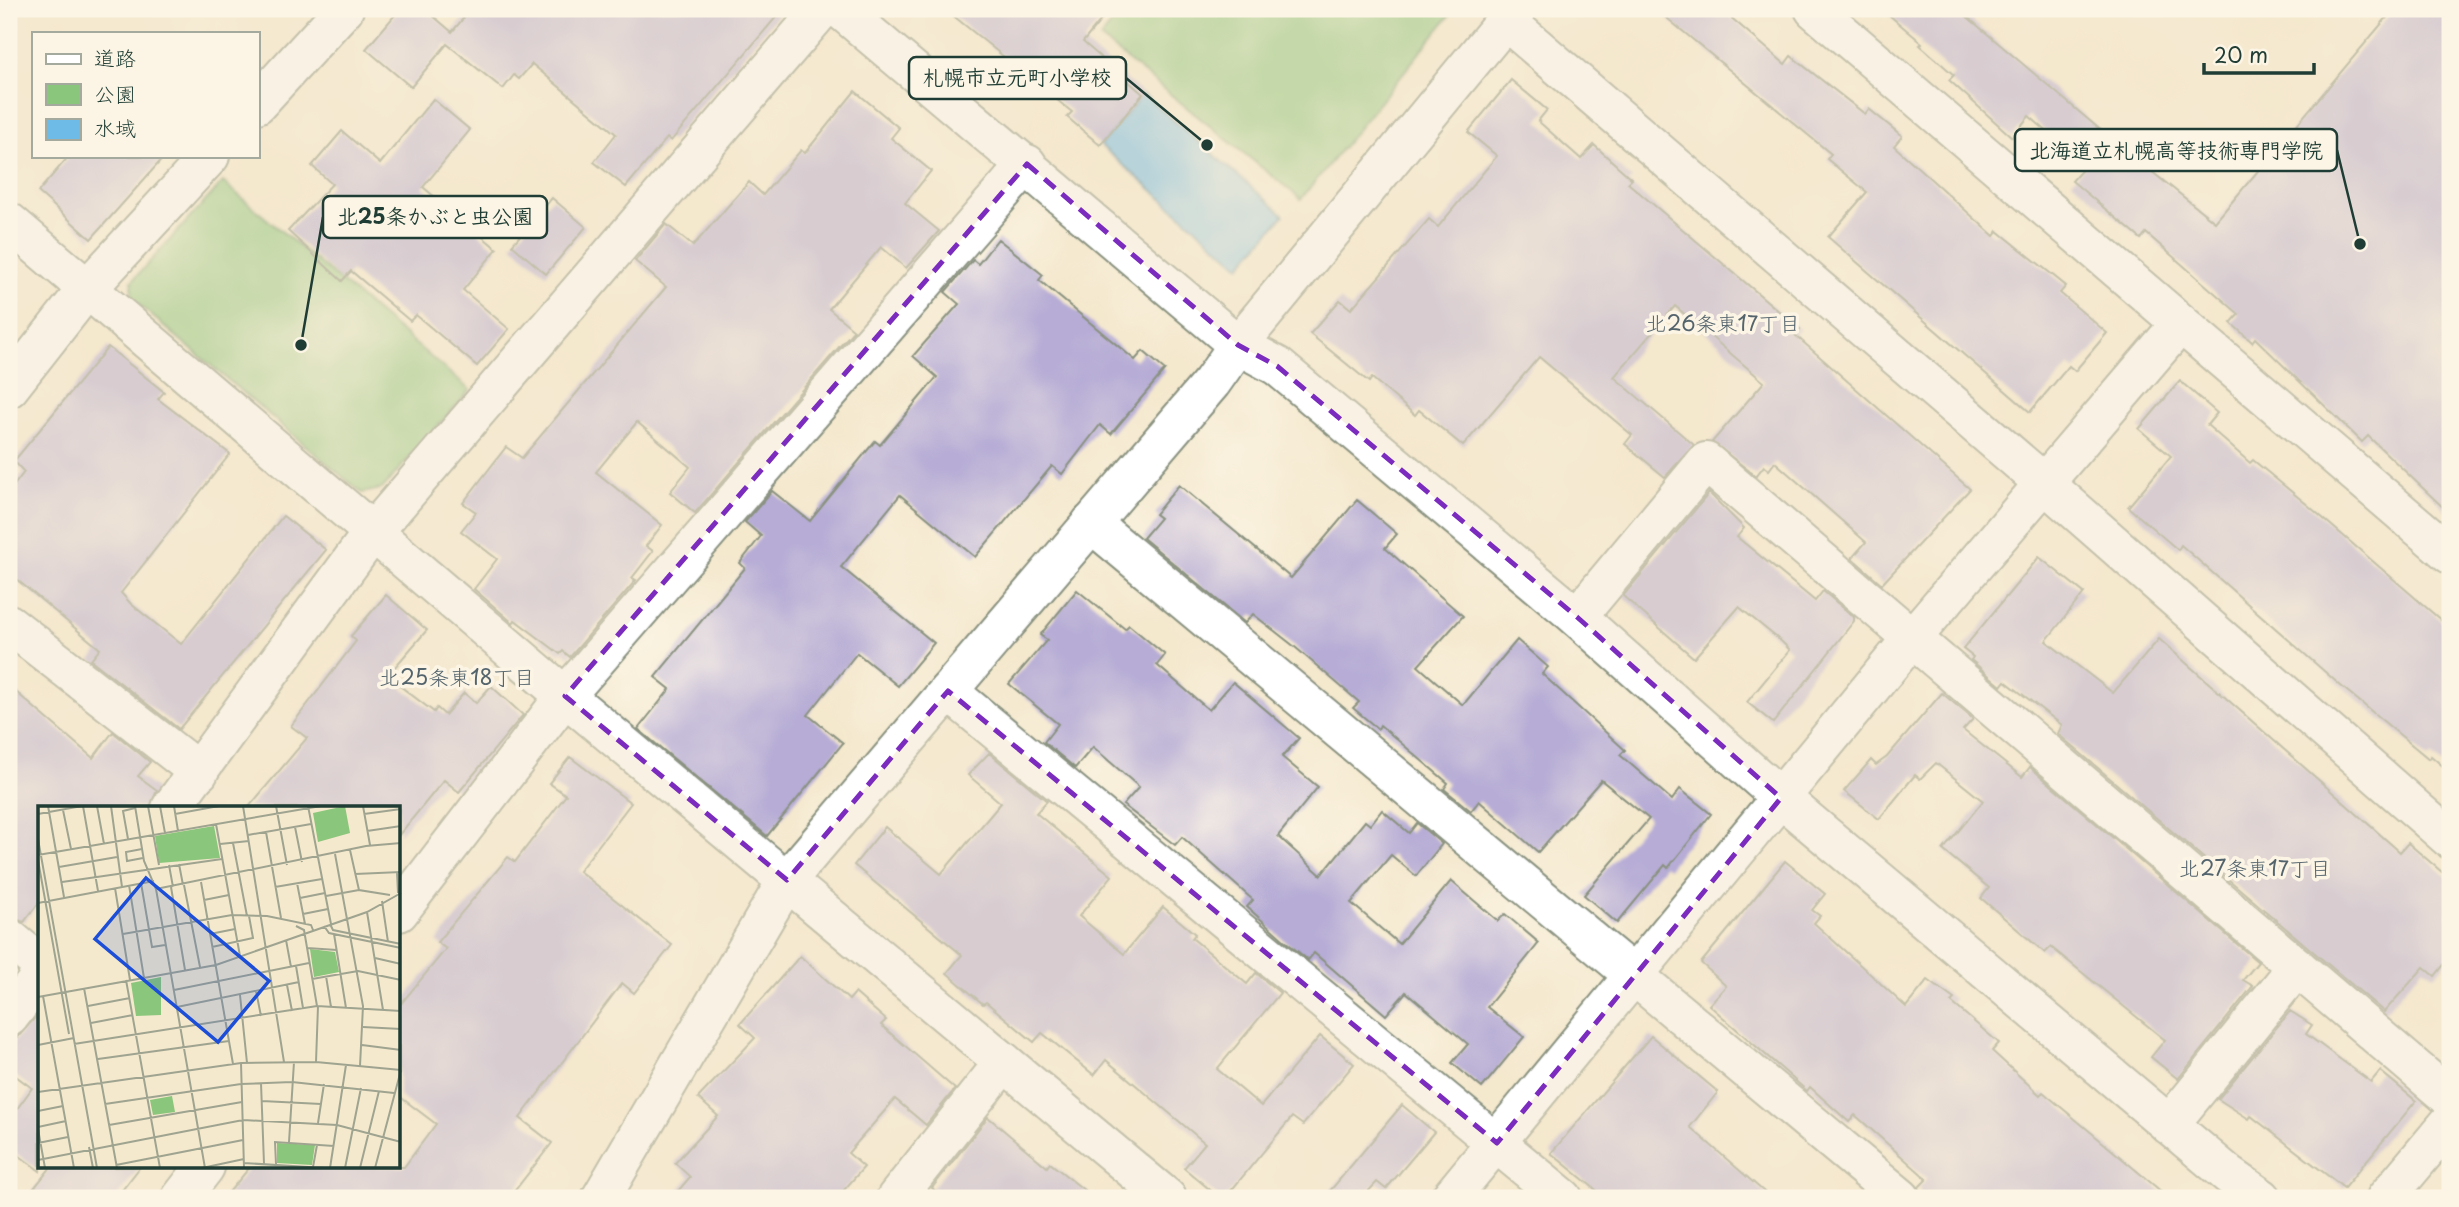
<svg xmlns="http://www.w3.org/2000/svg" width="2459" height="1207" font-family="'Playpen Sans','Klee One',sans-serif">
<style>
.green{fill:#8ac67b;stroke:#548258;stroke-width:2}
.water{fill:#6fbbe8;stroke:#477c8e;stroke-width:2}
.building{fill:#b6acd6}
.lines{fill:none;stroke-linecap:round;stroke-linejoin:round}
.minor-casing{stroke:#8a9280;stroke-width:42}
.minor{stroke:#fff;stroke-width:38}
.marked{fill:none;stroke:#7b2cbf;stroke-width:5;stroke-dasharray:14 9;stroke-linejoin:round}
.labels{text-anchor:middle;stroke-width:7;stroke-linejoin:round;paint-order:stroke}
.neighbourhood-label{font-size:21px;fill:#54646d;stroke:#fcf5e5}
.inset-road{fill:none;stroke:#9fa490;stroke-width:2}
.view{fill:#1d4ed8;fill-opacity:0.15;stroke:#1d4ed8;stroke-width:3.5}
.inset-edge{fill:none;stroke:#1f3d34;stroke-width:3.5}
.leader{fill:none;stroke:#1f3d34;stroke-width:2.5}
.callout-dot{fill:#1f3d34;stroke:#fcf5e5;stroke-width:2.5}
.callout{fill:#fcf5e5;stroke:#1f3d34;stroke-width:2.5}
.callout-label{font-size:21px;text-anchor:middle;font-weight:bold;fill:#1f3d34}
</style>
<rect width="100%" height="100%" fill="#fcf5e5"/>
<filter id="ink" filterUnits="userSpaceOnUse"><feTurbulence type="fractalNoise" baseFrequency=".0143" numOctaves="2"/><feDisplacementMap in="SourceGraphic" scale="14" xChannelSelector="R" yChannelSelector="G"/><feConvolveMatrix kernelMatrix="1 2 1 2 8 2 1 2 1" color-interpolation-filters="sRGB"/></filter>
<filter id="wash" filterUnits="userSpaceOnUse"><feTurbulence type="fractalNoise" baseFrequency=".00686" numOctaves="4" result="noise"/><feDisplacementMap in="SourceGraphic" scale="28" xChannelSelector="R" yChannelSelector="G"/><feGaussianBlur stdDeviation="1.57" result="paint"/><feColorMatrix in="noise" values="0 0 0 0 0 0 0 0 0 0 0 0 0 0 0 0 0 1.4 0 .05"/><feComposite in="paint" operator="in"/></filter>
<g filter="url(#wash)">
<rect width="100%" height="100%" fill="#f4e8cd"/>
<g class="green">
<path d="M1124 9H1455L1301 199 1100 38Z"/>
<path d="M223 182 470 390 382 489 362 493 132 299V281Z"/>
</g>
<path class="water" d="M1143 94 1284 215 1240 266 1100 145Z"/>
<g id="blocks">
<g class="building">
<path d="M400 9H425L452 32 471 9H783L671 141 667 138 626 187 594 162 616 134 532 64 519 79 514 75 503 89 447 44 411 87 366 49Z"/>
<path d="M945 9H1110L1083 42 1143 94 1100 145 1067 117 1072 112Z"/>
<path d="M1656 9H1721L1785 64 1791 56 1865 114 1869 109 1902 136 1894 146 1994 236 1998 231 2066 286 2060 293 2107 333 2075 371 2069 366 2030 412 1828 237 1867 192 1827 159 1831 154Z"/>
<path d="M1882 9H1958L2110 138 2115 132 2145 158 2141 163 2215 222 2394 9H2450V514L2368 436 2362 442 2255 338 2252 342 2231 323 2239 314 2146 233 2141 239 2072 181 2086 165 2029 116 2012 137 1949 80 1954 75 1920 45 1922 43Z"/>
<path d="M1511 80 1547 110 1538 121 1581 159 1594 145 1632 179 1628 183 1800 329 1795 335 1970 489 1882 584 1852 558 1866 542 1775 462 1769 470 1764 466 1756 476 1712 442 1764 382 1675 306 1614 377 1694 445 1665 477 1625 444 1632 435 1539 357 1463 446 1419 410 1415 415 1372 378 1369 382 1310 334 1340 300 1351 309 1429 219 1438 227 1497 156 1468 132Z"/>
<path d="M855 91 899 128 891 138 931 171 905 203 939 231 906 268 881 247 829 309 854 330 695 513 670 492 690 467 637 422 596 472 662 525 646 546 653 551 632 578 636 580 625 593 570 657 563 651 560 654 515 620 513 623 474 589 497 559 461 531 476 512 463 503 506 447 522 458 666 287 635 261 666 224 693 246 749 182 763 195 801 150 805 153Z"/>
<path d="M433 99 470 130 423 187 497 249 463 290 509 329 477 366 416 315 410 321 351 271 342 281 288 231 332 184 312 166 342 131 380 164Z"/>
<path d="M69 156H165L91 239 38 192Z"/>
<path d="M552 198 586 227 546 274 512 245Z"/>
<path d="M998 239 1043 275 1039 280 1135 360 1143 351 1165 370 1111 434 1100 425 1062 474 1052 466 975 557 900 495 841 567 934 643 898 686 857 653 808 715 843 743 767 836 638 729 670 689 655 677 745 568 740 563 761 536 745 522 772 491 810 521 875 441 880 445 937 377 913 356 959 304 945 292 973 260 978 264Z"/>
<path d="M108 347 164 392 158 399 230 454 121 593 131 604 181 644 283 516 326 550 179 729 91 660 100 649 9 573V492L24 472 14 461Z"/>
<path d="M2180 381 2217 413 2207 425 2250 463 2253 460 2310 507 2450 628V772L2431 756 2429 759 2341 686 2181 545 2178 550 2128 507 2171 456 2139 429Z"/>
<path d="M1179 485 1291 578 1357 500 1397 534 1385 548 1463 616 1418 666 1463 705 1517 640 1548 667 1542 674 1625 750 1620 755 1672 800 1680 789 1711 814 1668 868 1665 865 1617 923 1584 895 1649 819 1601 780 1538 852 1479 801 1471 811 1444 789 1448 783 1380 725 1378 729 1353 708 1359 702 1295 647 1253 614 1245 623 1143 538 1160 518 1155 514Z"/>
<path d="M1709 493 1744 528 1737 537 1815 601 1823 591 1854 617V621L1773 723 1747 702 1790 650 1782 642 1739 607 1694 658 1623 596Z"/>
<path d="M2039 557 2084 593 2046 641 2113 693 2159 639 2400 852 2408 843 2450 879V957L2435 976 2424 967 2384 1012 2058 734 2062 725 2005 681 2001 686 1971 660 1973 657 1963 649Z"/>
<path d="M1077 590 1125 629 1129 625 1165 655 1157 665 1209 710 1233 682 1299 738 1282 757 1318 787 1278 836 1321 875 1365 821 1370 825 1382 810 1409 833 1417 823 1442 844 1416 876 1391 855 1351 903 1399 944 1451 881 1498 921 1505 914 1539 943 1487 1007 1524 1037 1482 1088 1452 1063 1468 1044 1406 992 1386 1015 1314 953 1308 960 1284 940 1247 907 1253 900 1182 837 1175 845 1123 805 1139 787 1093 747 1075 768 1044 742 1058 724 1009 684 1047 640 1040 635Z"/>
<path d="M386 595 427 630 387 676 434 712 437 708 445 715 464 693 476 703 491 686 523 715 459 792 444 780 399 835V808H248L307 738 291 726 356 641 351 636Z"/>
<path d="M9 686 93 758 113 732 150 762 138 776 157 790 150 808H40V901L24 922 9 917Z"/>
<path d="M1942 693 1973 719 1963 730 2022 777 2030 767 2258 962 2243 980 2253 986 2178 1079 2151 1057 2165 1040 2051 947 2045 953 1981 898 1989 888 1943 850 1983 801 1936 763 1920 779 1915 775 1879 819 1844 791 1871 760 1876 765 1887 757Z"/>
<path d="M989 753 1047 801 1036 813 1112 876 1079 916 1124 954 1163 907 1195 934 1192 938 1247 984 1256 973 1280 993 1217 1069 1261 1106 1320 1036 1354 1064 1303 1125 1292 1117 1225 1198H1220L1184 1168 1205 1143 1106 1060 1094 1075 1042 1033 1034 1042 986 1002 983 1004 947 973 962 955 854 865 885 827 941 874 1001 803 968 775Z"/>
<path d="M570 757 631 803 579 871 672 945 634 993 622 983 520 1118 552 1143 509 1198H224L250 1167H404L436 1124 399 1096V1006L446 949 437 942 508 857 515 862 566 795 549 783Z"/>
<path d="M1785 861 1825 894 1812 910 1820 916 1814 923 1880 983 1906 1007 1928 980 1954 999 1951 1002 1999 1043 1992 1051 2040 1095 2043 1092 2169 1198H1922L1919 1187 1927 1179 1855 1115 1849 1122 1810 1087 1807 1091 1709 1005 1726 986 1701 963Z"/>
<path d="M800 956 849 1000 855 993 886 1020 881 1025 955 1089 926 1125 895 1099 848 1153 864 1167 837 1198H672L690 1177 675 1163 718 1116 698 1098 755 1038 740 1024Z"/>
<path d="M2290 1011 2312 1025 2306 1034 2371 1082 2380 1071 2416 1101 2344 1188 2251 1116 2249 1119 2218 1099Z"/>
<path d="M40 1012V1171L9 1148V1120L32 1088 9 1071V1047Z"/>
<path d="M1651 1036 1718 1092 1690 1127 1771 1198H1606L1551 1153Z"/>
<path d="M1402 1105 1434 1132 1386 1189 1377 1182 1362 1198H1324Z"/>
<path d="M988 1117 1047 1167 1050 1163 1094 1198H943L932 1188Z"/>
<path d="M51 1167H140L116 1198H26Z"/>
</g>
</g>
</g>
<g filter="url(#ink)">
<use href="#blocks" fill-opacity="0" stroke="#8a9280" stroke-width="2"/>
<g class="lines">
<g class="minor-casing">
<g id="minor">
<path d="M840 9 1238 345 1277 366 1577 617 1781 798 2229 1175 2262 1198"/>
<path d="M1814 9 2450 554"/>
<path d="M1505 20 2044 483 2450 839"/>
<path d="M257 104 344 9"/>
<path d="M9 222 565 696 1167 1198"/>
<path d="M9 388 86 290 210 156"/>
<path d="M1091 523 1901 1198"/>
<path d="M1577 617 1706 462 2450 1098"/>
<path d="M9 624 199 772"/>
<path d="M948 691 1563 1198"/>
<path d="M171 808 372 533 822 9"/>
<path d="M399 912 565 696 1027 164"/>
<path d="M9 938 40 964"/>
<path d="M9 1017 40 977"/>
<path d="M2169 1125 2297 967"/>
<path d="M181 1198 205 1167"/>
<path d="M601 1198 787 880 1212 382 1238 345 1515 9"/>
<path d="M896 1198 1004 1062"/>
<path d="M1450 1198 1912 638 2180 324"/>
<path d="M2386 1198 2450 1122"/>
</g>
</g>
<use href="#minor" class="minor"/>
</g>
</g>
<path d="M0 0H2459V1207H0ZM1027 164 1238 345 1277 366 1577 617 1781 798 1497 1143 948 691 787 880 565 696Z" fill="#f4e8cd" fill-opacity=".55" fill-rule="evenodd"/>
<path class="marked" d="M1027 164 1238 345 1277 366 1577 617 1781 798 1497 1143 948 691 787 880 565 696Z"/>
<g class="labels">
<g class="neighbourhood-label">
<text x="1723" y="331">北26条東17丁目</text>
<text x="457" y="685">北25条東18丁目</text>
<text x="2255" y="876">北27条東17丁目</text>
</g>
</g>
<g transform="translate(38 806)">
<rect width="362" height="362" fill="#f4e8cd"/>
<path d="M307 0 312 27 280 36 275 7ZM176 20 182 52 121 57 117 30ZM272 143 297 146 301 166 276 171ZM123 171V209L98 210 93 177ZM134 290 137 306 115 309 112 294ZM239 337 277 339 274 359 239 357Z" fill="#8ac67b"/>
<path class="inset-road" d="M10 0 26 91M45 0 60 85M59 0 66 38M73 0 84 81M97 0 106 55 118 83 167 362M110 0 121 59M122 0 127 27M136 0 140 25M205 0 246 256M238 0 249 59M270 0 293 118M325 0 332 39M25 4 33 43M0 8 44 0M137 8 181 0M326 8 363 3M178 18 202 150M257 21 264 56M329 25 363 20M228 26 243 112M210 29 273 18M0 33 59 362M90 33 85 5 97 2M195 37 209 110M182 38 211 35M104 43 88 46 89 55 105 52M312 44 321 84 352 89M297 48 325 200 322 260M0 49 283 0M0 54 31 228M141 58 145 79M131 59 135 81M21 61 79 51M359 66 360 87M317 68 363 66M24 76 184 53M163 76 195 258M103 77 114 141 127 139M259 77 267 118M91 79 106 172M146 79 162 161M133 81 147 164M237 81 284 73M77 82 92 174M118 83 328 40 363 37M288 90 321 84M262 92 287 87M166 94 191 89M344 95 350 136M0 97 116 75M329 106 345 204M265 108 290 103M292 118 295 124 363 138M258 120 266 124 279 200M286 120 291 127 363 142M85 128 194 109 229 110 273 119 275 124M172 128 197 123M296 128 308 202M248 134 253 161M174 141 215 132 211 110M269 142 299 144M337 152 363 158M258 160 265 202M288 170 293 201M274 173 320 165 363 174M88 174 122 362M249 179 254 205M46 182 79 362M136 184 271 157M218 185 223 210M202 189 209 257M5 190 36 362M0 191 178 159 329 106 363 87M50 200 92 192M139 201 261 176M53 217 95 209M325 221 363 223M36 238 279 200 363 205M0 239 36 232M324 239 363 244M60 253 191 235M278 256 280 200M203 257 206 362M223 277 226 358M0 286 203 257 278 256 363 264M224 295 283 298M67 298 203 278 254 276 356 287M0 305 25 300M280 317 286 278M71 319 204 296M0 321 28 315M0 323 7 362M251 336 256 256M0 337 30 331M51 341 55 362M0 354 205 314 299 319 363 336M206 357 286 362M238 358 237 336 296 340M78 359 205 334M275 361 279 339M164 362 206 353M292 362 308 259M307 362 323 282M322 362 341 285M337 362 363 264"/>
<path class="view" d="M108 72 231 175 180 236 57 133Z"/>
<rect width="362" height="362" class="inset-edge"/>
</g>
<path class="leader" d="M1207 145L1126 78M2360 244L2337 150M301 345L323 217"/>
<g class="callout-dot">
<circle cx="1207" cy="145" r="7"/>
<circle cx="2360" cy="244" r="7"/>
<circle cx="301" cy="345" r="7"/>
</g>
<g class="callout">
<rect x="909" y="57" width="217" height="42" rx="7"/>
<rect x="2015" y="129" width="322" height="42" rx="7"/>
<rect x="323" y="196" width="224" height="42" rx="7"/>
</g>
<g class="callout-label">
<text x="1017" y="85">札幌市立元町小学校</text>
<text x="2176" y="158">北海道立札幌高等技術専門学院</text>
<text x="435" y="224">北25条かぶと虫公園</text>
</g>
<rect width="2459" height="1207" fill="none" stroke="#fcf5e5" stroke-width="35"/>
<rect x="32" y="32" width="228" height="126" fill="#fcf5e5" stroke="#a4ab9e" stroke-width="2"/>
<rect x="46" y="54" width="35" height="10" fill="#ffffff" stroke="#a4ab9e" stroke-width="2"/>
<text x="94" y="66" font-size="21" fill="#1f3d34">道路</text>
<rect x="46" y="84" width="35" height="21" fill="#8ac67b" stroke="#a4ab9e" stroke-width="2"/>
<text x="94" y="102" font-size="21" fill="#1f3d34">公園</text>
<rect x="46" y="119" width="35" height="21" fill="#6fbbe8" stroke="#a4ab9e" stroke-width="2"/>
<text x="94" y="136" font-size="21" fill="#1f3d34">水域</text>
<path d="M2204 63v10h110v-10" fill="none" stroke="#1f3d34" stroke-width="3.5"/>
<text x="2214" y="63" font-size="21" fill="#1f3d34" stroke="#fcf5e5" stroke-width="5" paint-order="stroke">20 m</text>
</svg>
